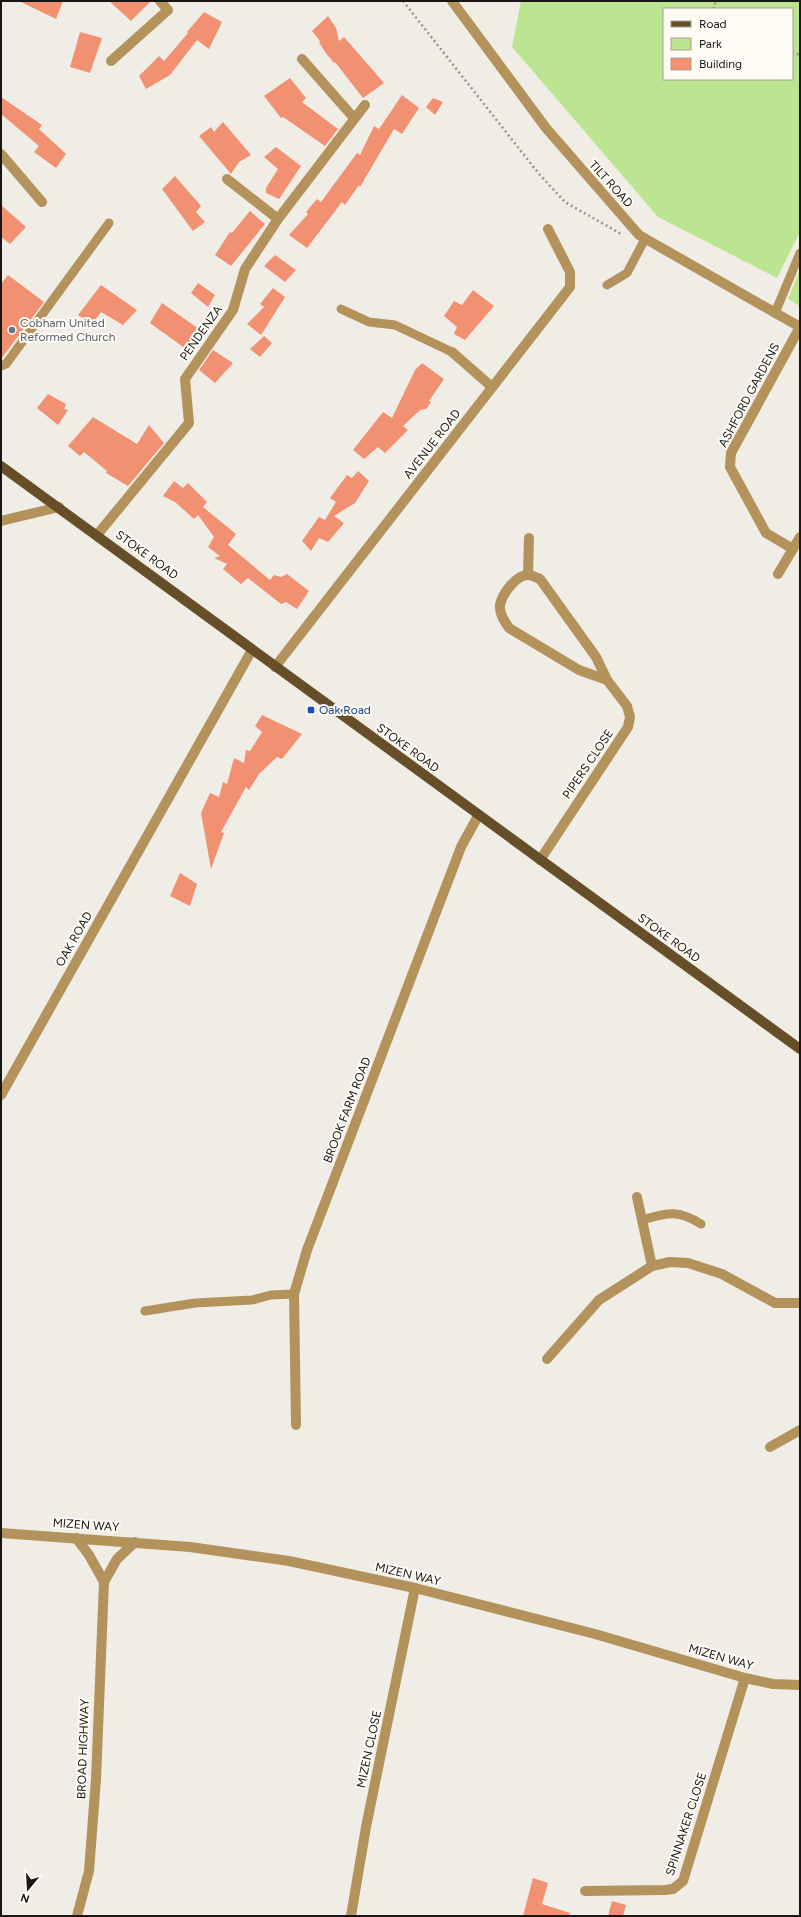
<svg xmlns="http://www.w3.org/2000/svg" width="801" height="1917" font-family="Figtree,sans-serif">
<style>
.green{fill:#bce591;fill-rule:evenodd}
.building{fill:#f19172}
.lines{fill:none;stroke-linecap:round;stroke-linejoin:round}
.path{stroke:#979590;stroke-width:2.5;stroke-dasharray:2 3;stroke-linecap:butt}
.lane{stroke:#b4925b;stroke-width:9}
.street{stroke:#b4925b;stroke-width:10}
.primary{stroke:#664e28;stroke-width:10}
.worship-dot{fill:#6b7280;stroke:#fdfbf3;stroke-width:1.5}
.transit-dot{fill:#1a4fb4;stroke:#fdfbf3;stroke-width:1.5}
.labels{text-anchor:middle;stroke-width:4;stroke-linejoin:round;paint-order:stroke}
.street-label{font-size:12px;fill:#181715;stroke:#fdfbf3}
.worship-label{font-size:12px;fill:#5b616d;stroke:#fdfbf3;text-anchor:start}
.transit-label{font-size:12px;fill:#164399;stroke:#fdfbf3;text-anchor:start}
</style>
<rect width="100%" height="100%" fill="#f0ede6"/>
<g class="green">
<path d="M521 1H800V232L777 278 658 217 512 47ZM664 9H792V79H664Z"/>
<path d="M799 272 800 273V306L788 299Z"/>
</g>
<g class="building">
<path d="M19 1H63L56 19Z"/>
<path d="M109 1H151L131 21Z"/>
<path d="M204 12 222 22 209 49 197 40 170 75 146 89 139 76 159 56 164 61 188 33 187 32Z"/>
<path d="M328 16 336 28 339 41 344 37 384 83 363 98 335 62 334 63 325 52 319 42 320 41 312 31Z"/>
<path d="M80 32 102 38 90 73 70 67Z"/>
<path d="M290 78 306 98 302 102 338 129 325 146 283 117 281 118 264 96Z"/>
<path d="M402 95 419 108 402 134 394 129 360 187 359 185 345 205 342 202 307 248 289 235 308 214 306 212 317 199 321 202 357 153 360 155 374 126 379 129Z"/>
<path d="M1 97 42 125 39 129 66 154 56 168 34 152 39 146 1 114Z"/>
<path d="M433 98 443 102 435 115 426 107Z"/>
<path d="M223 122 251 155 239 162 231 174 199 136 211 127 214 132Z"/>
<path d="M276 147 301 166 279 199 266 193V188L278 169 264 157Z"/>
<path d="M175 176 201 206 196 212 205 222 193 231 162 189Z"/>
<path d="M1 205 26 227 10 244 1 237Z"/>
<path d="M250 211 265 224 231 266 215 255 230 232 232 233Z"/>
<path d="M275 255 296 270 285 282 264 266Z"/>
<path d="M8 275 44 302 1 359V284Z"/>
<path d="M198 283 215 295 208 307 191 293Z"/>
<path d="M101 285 137 310 123 325 101 312 92 324 78 315Z"/>
<path d="M273 288 285 297 261 335 247 324 264 307 260 304Z"/>
<path d="M473 290 494 306 465 340 454 334 457 327 444 316 454 301 462 305Z"/>
<path d="M162 303 199 329 186 349 150 323Z"/>
<path d="M264 336 272 343 260 357 250 349Z"/>
<path d="M213 350 233 363 215 383 199 370Z"/>
<path d="M422 363 444 379 429 401 431 402 426 409 420 410 403 426 408 430 385 453 378 447 364 459 353 450 383 412 392 418 415 370Z"/>
<path d="M48 394 66 404 64 409 68 410 58 425 37 408Z"/>
<path d="M93 417 137 444 149 425 164 443 128 486 106 473 107 471 84 452 80 456 68 446Z"/>
<path d="M358 471 369 481 355 503 334 516 344 523 328 542 319 538 311 551 302 541 319 517 325 520 336 502 330 498 347 475 352 478Z"/>
<path d="M174 481 183 488 188 483 207 502 203 507 236 534 228 545 270 580 274 575 281 577 287 574 309 591 297 609 286 602 281 604 248 578 241 584 223 569 227 564 214 558 220 556 208 547 214 537 198 515 194 519 175 502 163 496Z"/>
<path d="M262 715 302 734 282 759 277 757 259 774 249 790 246 787 221 832 224 833 211 869 201 813 210 793 219 797 223 782 227 784 234 758 244 763 246 750 250 751 262 732 255 726Z"/>
<path d="M180 873 197 884 190 906 170 896Z"/>
<path d="M533 1878 548 1883 542 1904 570 1913 569 1916H523Z"/>
<path d="M612 1901 626 1905 623 1916H608Z"/>
</g>
<g class="lines">
<g class="path">
<path d="M403 1 539 174 565 202 621 234"/>
<path d="M713 9 716 1"/>
<path d="M792 52 800 55"/>
</g>
<g class="lane">
<path d="M607 285 627 273 645 239"/>
<path d="M341 309 369 322 395 325 452 352"/>
<path d="M775 313 800 253"/>
<path d="M1 366 6 364 109 223"/>
<path d="M642 1220C667 1213 677 1209 701 1224"/>
<path d="M145 1311 195 1303 252 1300 271 1295 294 1294"/>
</g>
<g class="street">
<path d="M452 1 546 128 639 235 800 327"/>
<path d="M302 59 354 118"/>
<path d="M111 61 168 10 160 1"/>
<path d="M1 154 42 202"/>
<path d="M227 179 278 219"/>
<path d="M452 352 492 387"/>
<path d="M1 521 59 507"/>
<path d="M97 535 189 423 185 379 233 310 245 269 278 219 365 105"/>
<path d="M793 549 766 533 730 467 731 453 800 327"/>
<path d="M778 574 800 537"/>
<path d="M528 575 529 538"/>
<path d="M275 667 570 287V272L548 229"/>
<path d="M540 860 628 727 630 717 627 706 607 680 596 657 540 579C537 578 532 575 528 575 516 575 502 594 500 605 499 614 505 622 509 628L579 670 607 680"/>
<path d="M1 1095 252 650"/>
<path d="M637 1197 652 1266"/>
<path d="M547 1359 599 1300 652 1266 670 1262 688 1263 722 1274 775 1303H800"/>
<path d="M296 1425 294 1294 307 1250 461 847 478 816"/>
<path d="M770 1447 800 1430"/>
<path d="M1 1533 190 1547 289 1561 415 1588 595 1634 745 1678 773 1684 800 1685"/>
<path d="M76 1538 89 1555 104 1582"/>
<path d="M585 1891 665 1890 673 1889 683 1881 745 1678"/>
<path d="M77 1916 89 1871 96 1779 104 1582 117 1559 135 1542"/>
<path d="M351 1916 366 1827 415 1588"/>
</g>
<path class="primary" d="M1 466 800 1049"/>
</g>
<circle class="worship-dot" cx="12" cy="330" r="4"/>
<rect class="transit-dot" x="307" y="706" width="8" height="8" rx="2"/>
<g class="labels">
<g class="street-label">
<text transform="translate(611 184) rotate(48)" y="4">TILT ROAD</text>
<text transform="translate(201 333) rotate(-55)" y="4">PENDENZA</text>
<text transform="translate(749 395) rotate(-62)" y="4">ASHFORD GARDENS</text>
<text transform="translate(432 444) rotate(-52)" y="4">AVENUE ROAD</text>
<text transform="translate(147 555) rotate(36)" y="4">STOKE ROAD</text>
<text transform="translate(408 748) rotate(36)" y="4">STOKE ROAD</text>
<text transform="translate(588 764) rotate(-56)" y="4">PIPERS CLOSE</text>
<text transform="translate(669 938) rotate(36)" y="4">STOKE ROAD</text>
<text transform="translate(74 939) rotate(-60)" y="4">OAK ROAD</text>
<text transform="translate(347 1110) rotate(-69)" y="4">BROOK FARM ROAD</text>
<text transform="translate(86 1525) rotate(4)" y="4">MIZEN WAY</text>
<text transform="translate(408 1574) rotate(13)" y="4">MIZEN WAY</text>
<text transform="translate(721 1657) rotate(16)" y="4">MIZEN WAY</text>
<text transform="translate(83 1749) rotate(-88)" y="4">BROAD HIGHWAY</text>
<text transform="translate(369 1749) rotate(-78)" y="4">MIZEN CLOSE</text>
<text transform="translate(686 1824) rotate(-72)" y="4">SPINNAKER CLOSE</text>
</g>
<g class="worship-label">
<text x="20" y="327">Cobham United<tspan x="20" dy="14">Reformed Church</tspan></text>
</g>
<g class="transit-label">
<text x="319" y="714">Oak Road</text>
</g>
</g>
<rect width="801" height="1917" fill="none" stroke="#181715" stroke-width="4"/>
<rect x="663" y="8" width="130" height="72" fill="#fdfbf3" stroke="#a1a09a"/>
<rect x="671" y="21" width="20" height="6" fill="#664e28" stroke="#a1a09a"/>
<text x="699" y="28" font-size="12" fill="#181715">Road</text>
<rect x="671" y="38" width="20" height="12" fill="#bce591" stroke="#a1a09a"/>
<text x="699" y="48" font-size="12" fill="#181715">Park</text>
<rect x="671" y="58" width="20" height="12" fill="#f19172" stroke="#a1a09a"/>
<text x="699" y="68" font-size="12" fill="#181715">Building</text>
<g transform="translate(28 1889) rotate(198)" stroke="#fdfbf3" stroke-width="3" paint-order="stroke">
<path d="M0-3L7 15L0 10L-7 15Z" fill="#181715"/>
<text y="-6" font-size="11" font-weight="bold" text-anchor="middle" fill="#181715">N</text>
</g>
</svg>
